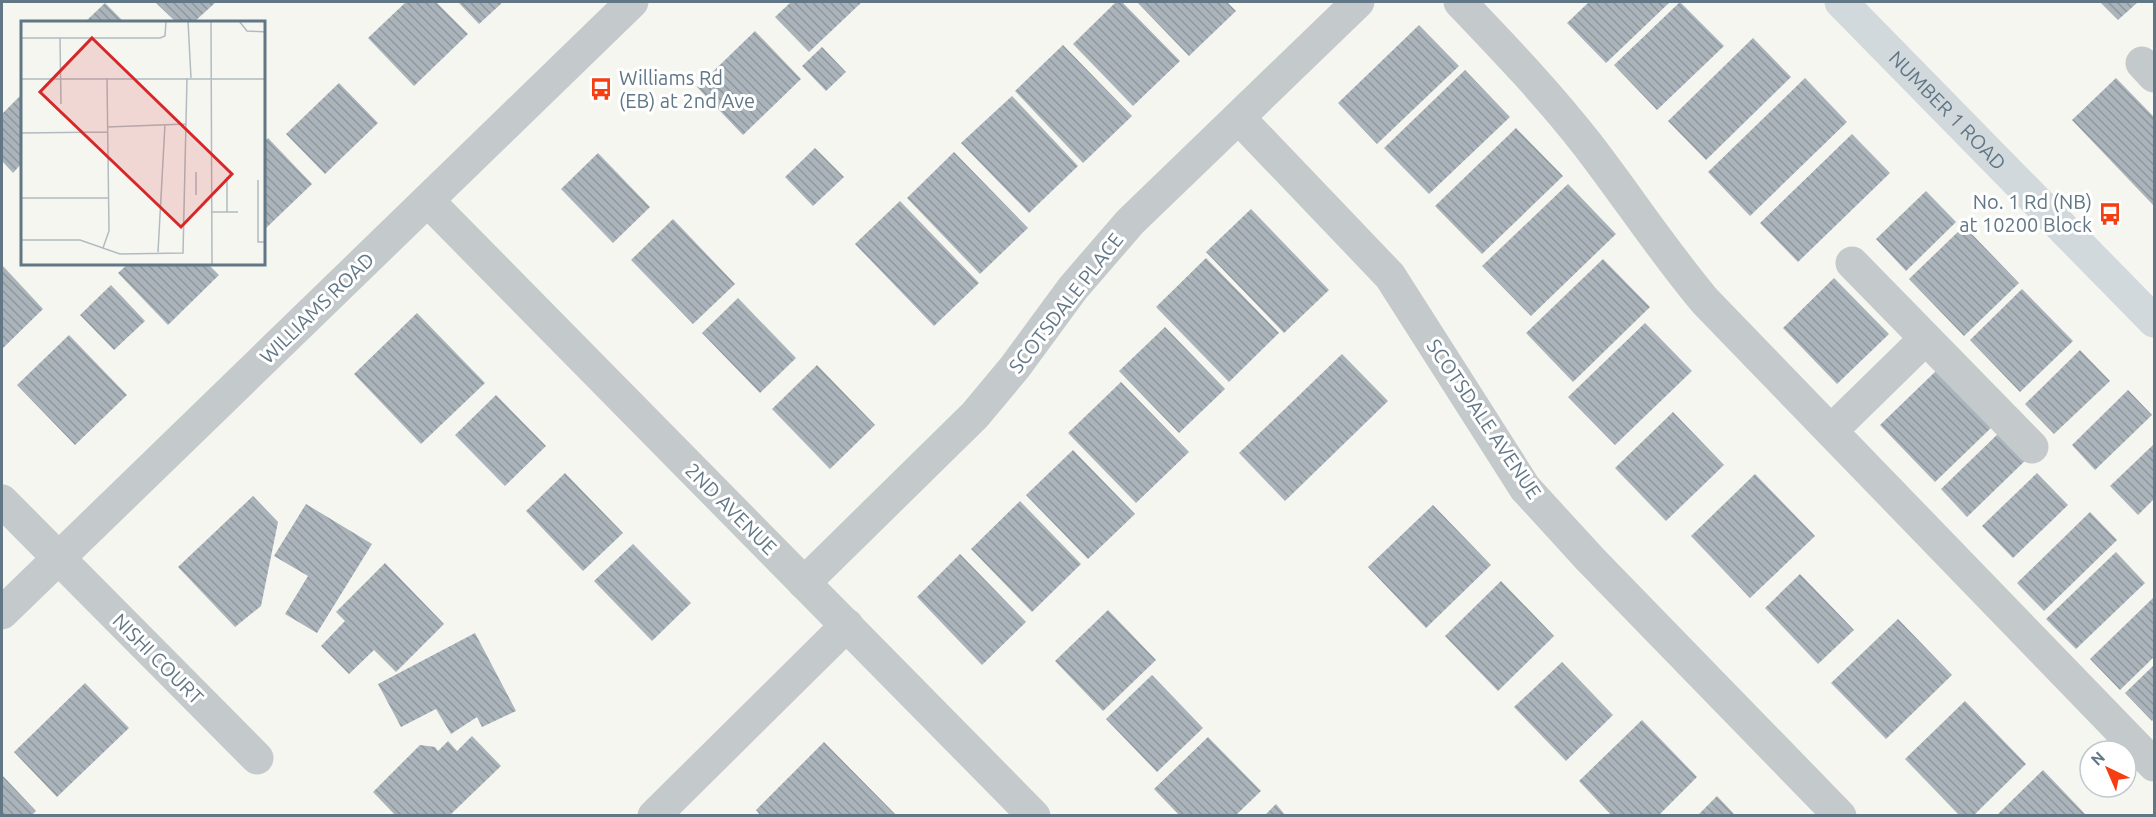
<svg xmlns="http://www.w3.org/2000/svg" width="2156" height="817" font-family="Ubuntu,sans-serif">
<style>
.building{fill:url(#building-back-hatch)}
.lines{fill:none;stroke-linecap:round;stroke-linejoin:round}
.minor{stroke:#c4c9cc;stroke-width:33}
.major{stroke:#d2d9dd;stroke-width:33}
.labels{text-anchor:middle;stroke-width:6;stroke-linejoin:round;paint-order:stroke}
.poi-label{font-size:20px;fill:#617786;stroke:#fff;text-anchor:start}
.street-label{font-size:20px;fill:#617786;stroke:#fff}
.inset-road{fill:none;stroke:#b1bbc0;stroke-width:1.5}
.view{fill:#d62828;fill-opacity:0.15;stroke:#d62828;stroke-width:3}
.inset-edge{fill:none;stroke:#617786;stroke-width:3}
</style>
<defs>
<pattern id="building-back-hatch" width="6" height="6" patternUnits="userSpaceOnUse" patternTransform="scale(1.5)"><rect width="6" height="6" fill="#aab4ba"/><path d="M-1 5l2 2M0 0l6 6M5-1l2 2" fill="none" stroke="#8e979d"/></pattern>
</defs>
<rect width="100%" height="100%" fill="#f6f6f1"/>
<g class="building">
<path d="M155 2H216L194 22H176Z"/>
<path d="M406 2H436L468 34 414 86 368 38Z"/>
<path d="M458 2H503L479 24Z"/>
<path d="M791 2H862L809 52 775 17Z"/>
<path d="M1116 2H1122L1180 61 1133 106 1073 44Z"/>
<path d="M1137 2H1227L1236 11 1189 56Z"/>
<path d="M1589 2H1670L1606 63 1567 23Z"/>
<path d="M1680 2 1724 46 1657 110 1614 65Z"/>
<path d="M2100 2H2138L2118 20Z"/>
<path d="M105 3 124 22H85Z"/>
<path d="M1419 25 1459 66 1377 144 1338 103Z"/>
<path d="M755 31 801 79 743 135 697 87Z"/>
<path d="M1753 38 1791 77 1706 160 1668 121Z"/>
<path d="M1063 45 1132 116 1083 163 1015 91Z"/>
<path d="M822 47 846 72 826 91 802 66Z"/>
<path d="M1465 70 1510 117 1429 194 1384 148Z"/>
<path d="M1805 78 1847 122 1750 216 1708 172Z"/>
<path d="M2116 78 2154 117V206L2072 120Z"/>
<path d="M339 83 378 123 325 174 286 134Z"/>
<path d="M22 94V163L13 173 2 161V114Z"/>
<path d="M1012 96 1078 166 1029 213 961 143Z"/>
<path d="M1516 128 1563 176 1482 254 1435 206Z"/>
<path d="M1852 134 1890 173 1798 262 1760 223Z"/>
<path d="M268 138 312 184 264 230V142Z"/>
<path d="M815 148 844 177 813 206 785 177Z"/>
<path d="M954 152 1028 228 980 274 907 198Z"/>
<path d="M598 153 650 207 613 243 561 189Z"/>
<path d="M1568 184 1616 234 1531 316 1482 266Z"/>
<path d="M1926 191 1956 222 1906 271 1876 239Z"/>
<path d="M900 201 979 283 934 326 855 244Z"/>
<path d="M1251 209 1329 290 1284 333 1206 252Z"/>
<path d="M673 219 735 284 693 324 631 260Z"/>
<path d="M1964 226 2019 283 1964 336 1909 279Z"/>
<path d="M1206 258 1279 333 1229 382 1156 307Z"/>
<path d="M1603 259 1650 307 1573 382 1526 333Z"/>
<path d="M128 264H208L219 275 168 325 118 273Z"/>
<path d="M2 265 43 309 2 349Z"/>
<path d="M1834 278 1889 334 1837 384 1783 328Z"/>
<path d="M111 285 145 321 114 350 80 315Z"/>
<path d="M2022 289 2073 341 2020 392 1970 340Z"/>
<path d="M738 298 796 358 760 393 702 333Z"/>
<path d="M417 313 485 383 421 444 354 374Z"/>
<path d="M1645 323 1692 371 1615 445 1568 397Z"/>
<path d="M1165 327 1225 389 1179 433 1119 371Z"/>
<path d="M69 335 127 395 75 445 17 385Z"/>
<path d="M2080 350 2110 381 2054 434 2025 404Z"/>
<path d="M1342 354 1388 401 1285 501 1239 453Z"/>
<path d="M817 365 875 425 830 469 772 409Z"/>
<path d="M1937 370 1992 427 1935 482 1880 425Z"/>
<path d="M1121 382 1189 452 1136 503 1068 433Z"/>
<path d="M2128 390 2152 415 2095 470 2072 445Z"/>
<path d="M496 395 546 446 505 486 455 435Z"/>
<path d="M1673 412 1724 465 1666 521 1615 468Z"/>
<path d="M2003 429 2030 456 1967 517 1941 489Z"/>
<path d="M2154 444V499L2138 515 2110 486Z"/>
<path d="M1073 450 1135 514 1088 559 1026 495Z"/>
<path d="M565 473 623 533 583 571 526 511Z"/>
<path d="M2037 473 2068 505 2013 558 1982 526Z"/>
<path d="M1755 474 1815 536 1750 598 1691 536Z"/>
<path d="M253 496 278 522 261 606 235 627 178 567Z"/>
<path d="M1020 501 1081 564 1032 612 971 549Z"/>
<path d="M306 504 372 544 317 633 285 614 308 576 274 556Z"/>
<path d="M1433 505 1491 565 1426 628 1368 567Z"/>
<path d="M2090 512 2117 540 2044 611 2017 583Z"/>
<path d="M633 544 691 603 652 641 594 581Z"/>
<path d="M2116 552 2145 583 2076 649 2046 619Z"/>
<path d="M960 554 1026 622 982 665 917 597Z"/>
<path d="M385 563 444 624 396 672 374 650 349 674 321 646 345 621 336 612Z"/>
<path d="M1800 574 1854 630 1818 664 1765 608Z"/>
<path d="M1501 581 1554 636 1498 691 1445 636Z"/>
<path d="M2154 597V657L2120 690 2090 659Z"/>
<path d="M1108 610 1156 660 1103 711 1055 661Z"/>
<path d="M1898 619 1952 675 1886 739 1831 683Z"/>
<path d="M475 633 516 711 482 727 477 717 451 734 436 709 401 727 378 684Z"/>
<path d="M1562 662 1613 715 1566 761 1514 707Z"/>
<path d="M2154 665V719L2152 721 2125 693Z"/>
<path d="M1152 675 1203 728 1157 772 1106 719Z"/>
<path d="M85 683 129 728 57 797 14 752Z"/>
<path d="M1965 701 2026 764 1973 816H1960L1905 759Z"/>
<path d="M1642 720 1697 777 1658 816H1612L1579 781Z"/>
<path d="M472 736 501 766 449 816H396L373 792 420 745 435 747 438 751 448 741 457 751Z"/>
<path d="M1208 737 1261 791 1235 816H1180L1154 789Z"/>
<path d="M824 742 897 816H761L756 810Z"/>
<path d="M2043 770 2087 816H1996Z"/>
<path d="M2 775 36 811 31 816H2Z"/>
<path d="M1717 796 1736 816H1697Z"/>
<path d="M1276 804 1286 816H1264Z"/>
</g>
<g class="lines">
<g class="minor">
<path d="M1460 2C1504 48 1548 94 1587 144 1627 196 1663 251 1705 301L2154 765"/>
<path d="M2142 63 2154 76"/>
<path d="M1239 118 1390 276 1525 488 1590 559 1840 816"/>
<path d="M428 201 1034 816"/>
<path d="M1852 263 2032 447"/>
<path d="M1831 431 1925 339"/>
<path d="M2 501 257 758"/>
<path d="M804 583 975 415 1015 367 1073 288 1130 222 1358 2"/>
<path d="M2 613 632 2"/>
<path d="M654 816 847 625"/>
</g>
<path class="major" id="s1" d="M1841 2 2154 321"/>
</g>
<defs>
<g id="bus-bare" transform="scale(1.8)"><path d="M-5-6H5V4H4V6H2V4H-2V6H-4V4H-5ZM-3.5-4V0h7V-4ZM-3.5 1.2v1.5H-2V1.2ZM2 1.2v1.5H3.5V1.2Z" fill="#f53e11" stroke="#fff" stroke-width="2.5" paint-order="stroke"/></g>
</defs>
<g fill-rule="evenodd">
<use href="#bus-bare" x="601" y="89"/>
<use href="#bus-bare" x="2110" y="214"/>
</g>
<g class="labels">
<g class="poi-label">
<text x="619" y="85">Williams Rd<tspan x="619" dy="23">(EB) at 2nd Ave</tspan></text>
<text x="2092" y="209" text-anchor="end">No. 1 Rd (NB)<tspan x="2092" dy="23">at 10200 Block</tspan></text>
</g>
<g class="street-label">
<text dy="7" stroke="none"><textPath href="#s1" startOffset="152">NUMBER 1 ROAD</textPath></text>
<text transform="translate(1066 303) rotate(-52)" y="7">SCOTSDALE PLACE</text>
<text transform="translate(317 308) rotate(-44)" y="7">WILLIAMS ROAD</text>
<text transform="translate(1484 419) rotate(56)" y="7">SCOTSDALE AVENUE</text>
<text transform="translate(731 509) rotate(45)" y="7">2ND AVENUE</text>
<text transform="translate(158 659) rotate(45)" y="7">NISHI COURT</text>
</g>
</g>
<g transform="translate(21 21)">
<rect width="244" height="244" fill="#f6f6f1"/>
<path class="inset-road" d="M167 0 170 57M190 0 191 244M218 0 226 10 245 11M0 17H139L144 15 145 0M39 17 40 83M0 58H245M86 106 165 103M0 112 87 111M175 151V174M237 159V221H245M0 177H87M191 191H217M206 191V156M0 219H59L99 233 162 232 166 57M82 227 88 210 86 57M137 231 144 103"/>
<path class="view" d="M71 17 211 153 160 206 19 71Z"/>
<rect width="244" height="244" class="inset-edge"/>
</g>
<rect width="2156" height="817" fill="none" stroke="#617786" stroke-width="6"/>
<g transform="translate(2108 769) rotate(316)"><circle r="28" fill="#ffffff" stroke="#c0c9cf" stroke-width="1.5"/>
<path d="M0-4.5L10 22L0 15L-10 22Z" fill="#f53e11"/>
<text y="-9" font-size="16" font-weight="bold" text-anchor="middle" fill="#617786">N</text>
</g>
</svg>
